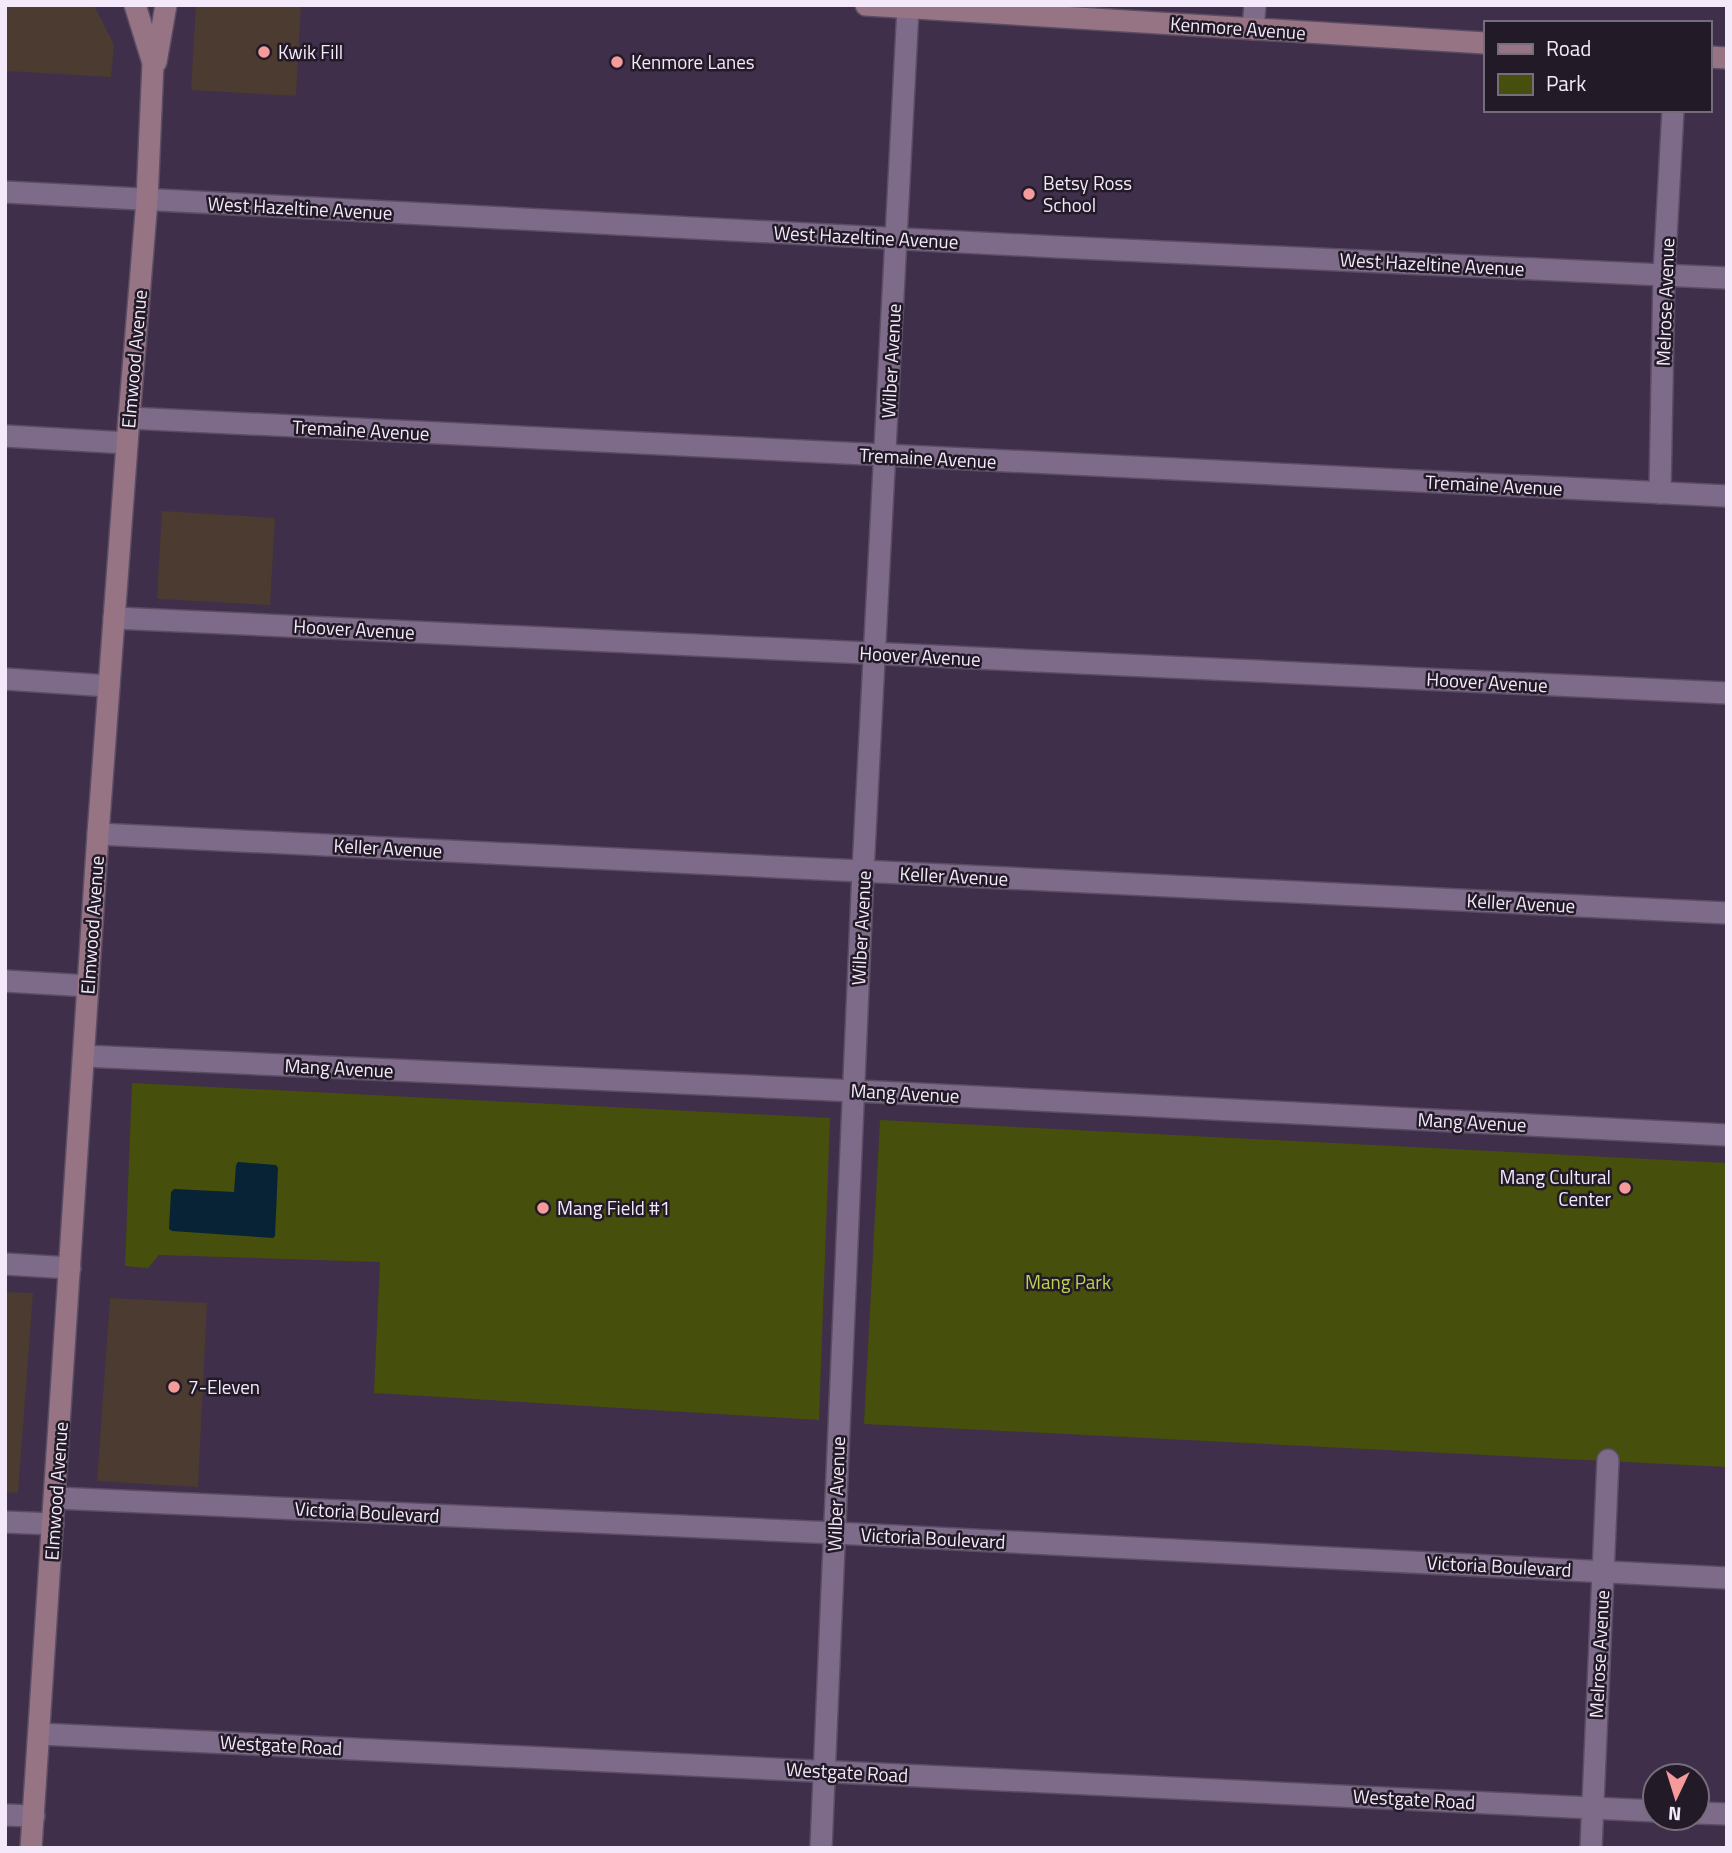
<svg xmlns="http://www.w3.org/2000/svg" width="1732" height="1853" font-family="'Titillium Web',sans-serif">
<style>
.commercial{fill:#4b3b30}
.green{fill:#464f0b}
.water{fill:#092336}
.lines{fill:none;stroke-linecap:round;stroke-linejoin:round}
.street-casing{stroke:#5b4e64;stroke-width:24}
.secondary-casing{stroke:#5b4e64;stroke-width:24}
.street{stroke:#7d6b89;stroke-width:21}
.secondary{stroke:#967484;stroke-width:21}
.poi-dot{fill:#f59b9c;stroke:#221b27;stroke-width:2.5}
.labels{text-anchor:middle;stroke-width:5;stroke-linejoin:round;paint-order:stroke}
.street-label{font-size:19px;fill:#f3e9fa;stroke:#221b27}
.poi-label{font-size:19px;fill:#f3e9fa;stroke:#221b27;text-anchor:start}
.park-label{font-size:19px;fill:#bdd254;stroke:#221b27}
</style>
<rect width="100%" height="100%" fill="#3f2f4a"/>
<g class="commercial">
<path d="M5 5H94L114 45 111 77 5 71Z"/>
<path d="M196 5H301L296 96 191 90Z"/>
<path d="M162 511 275 518 270 605 157 599Z"/>
<path d="M5 1292 33 1293 18 1493 5 1492Z"/>
<path d="M110 1298 207 1303 198 1487 97 1481Z"/>
</g>
<g class="green">
<path d="M132 1083 830 1118 819 1420 374 1393 380 1262 159 1255 148 1268 125 1266Z"/>
<path d="M880 1120 1727 1163V1467L864 1424Z"/>
</g>
<path class="water" d="M238 1162 276 1165 278 1168 275 1236 273 1238 172 1231 169 1229 171 1192 174 1189 234 1192 236 1165Z"/>
<g class="lines">
<g class="street-casing">
<g id="street">
<path d="M1253 29 1255 5"/>
<path d="M5 192 1058 247 1727 278"/>
<path d="M129 418 1727 496"/>
<path d="M5 436 127 443"/>
<path d="M1660 493 1664 274 1673 110"/>
<path d="M114 618 1727 693"/>
<path d="M5 679 109 686"/>
<path d="M98 834 1727 913"/>
<path d="M5 981 88 986"/>
<path d="M84 1056 878 1092 1727 1135"/>
<path d="M5 1264 70 1268"/>
<path d="M55 1498 835 1533 1727 1578"/>
<path d="M5 1522 53 1524"/>
<path d="M40 1734 1655 1811"/>
<path d="M1697 1813 1727 1814"/>
<path d="M5 1815 34 1816"/>
<path d="M821 1848 863 871 908 8"/>
<path d="M1591 1848 1608 1460"/>
</g>
</g>
<g class="secondary-casing">
<g id="secondary">
<path d="M866 5 1485 43"/>
<path d="M1709 57 1727 58"/>
<path d="M156 62 166 5"/>
<path d="M31 1848 98 834 129 418 147 200 153 63 135 5"/>
</g>
</g>
<use href="#street" class="street"/>
<use href="#secondary" class="secondary"/>
</g>
<g class="poi-dot">
<circle cx="264" cy="52" r="7"/>
<circle cx="617" cy="62" r="7"/>
<circle cx="1029" cy="194" r="7"/>
<circle cx="1625" cy="1188" r="7"/>
<circle cx="543" cy="1208" r="7"/>
<circle cx="174" cy="1387" r="7"/>
</g>
<g class="labels">
<g class="street-label">
<text transform="translate(1238 28) rotate(4)" y="7">Kenmore Avenue</text>
<text transform="translate(300 208) rotate(3)" y="7">West Hazeltine Avenue</text>
<text transform="translate(866 237) rotate(3)" y="7">West Hazeltine Avenue</text>
<text transform="translate(1432 264) rotate(3)" y="7">West Hazeltine Avenue</text>
<text transform="translate(1665 302) rotate(-88)" y="7">Melrose Avenue</text>
<text transform="translate(134 359) rotate(-85)" y="7">Elmwood Avenue</text>
<text transform="translate(891 361) rotate(-87)" y="7">Wilber Avenue</text>
<text transform="translate(361 430) rotate(3)" y="7">Tremaine Avenue</text>
<text transform="translate(928 458) rotate(3)" y="7">Tremaine Avenue</text>
<text transform="translate(1494 485) rotate(3)" y="7">Tremaine Avenue</text>
<text transform="translate(354 629) rotate(3)" y="7">Hoover Avenue</text>
<text transform="translate(920 656) rotate(3)" y="7">Hoover Avenue</text>
<text transform="translate(1487 682) rotate(3)" y="7">Hoover Avenue</text>
<text transform="translate(388 848) rotate(3)" y="7">Keller Avenue</text>
<text transform="translate(954 876) rotate(3)" y="7">Keller Avenue</text>
<text transform="translate(1521 903) rotate(3)" y="7">Keller Avenue</text>
<text transform="translate(92 925) rotate(-86)" y="7">Elmwood Avenue</text>
<text transform="translate(861 928) rotate(-87)" y="7">Wilber Avenue</text>
<text transform="translate(339 1068) rotate(3)" y="7">Mang Avenue</text>
<text transform="translate(905 1093) rotate(3)" y="7">Mang Avenue</text>
<text transform="translate(1472 1122) rotate(3)" y="7">Mang Avenue</text>
<text transform="translate(56 1491) rotate(-86)" y="7">Elmwood Avenue</text>
<text transform="translate(836 1494) rotate(-88)" y="7">Wilber Avenue</text>
<text transform="translate(367 1512) rotate(3)" y="7">Victoria Boulevard</text>
<text transform="translate(933 1538) rotate(3)" y="7">Victoria Boulevard</text>
<text transform="translate(1499 1566) rotate(3)" y="7">Victoria Boulevard</text>
<text transform="translate(1599 1654) rotate(-87)" y="7">Melrose Avenue</text>
<text transform="translate(281 1745) rotate(3)" y="7">Westgate Road</text>
<text transform="translate(847 1772) rotate(3)" y="7">Westgate Road</text>
<text transform="translate(1414 1799) rotate(3)" y="7">Westgate Road</text>
</g>
<g class="poi-label">
<text x="278" y="59">Kwik Fill</text>
<text x="631" y="69">Kenmore Lanes</text>
<text x="1043" y="190">Betsy Ross<tspan x="1043" dy="22">School</tspan></text>
<text x="1611" y="1184" text-anchor="end">Mang Cultural<tspan x="1611" dy="22">Center</tspan></text>
<text x="557" y="1215">Mang Field #1</text>
<text x="188" y="1394">7-Eleven</text>
</g>
<g class="park-label">
<text x="1068" y="1289">Mang Park</text>
</g>
</g>
<rect width="1732" height="1853" fill="none" stroke="#f3e9fa" stroke-width="14"/>
<rect x="1484" y="21" width="228" height="91" fill="#221b27" stroke="#766d7b" stroke-width="2"/>
<rect x="1498" y="44" width="35" height="10" fill="#967484" stroke="#766d7b" stroke-width="2"/>
<text x="1546" y="56" font-size="21" fill="#f3e9fa">Road</text>
<rect x="1498" y="74" width="35" height="21" fill="#464f0b" stroke="#766d7b" stroke-width="2"/>
<text x="1546" y="91" font-size="21" fill="#f3e9fa">Park</text>
<g transform="translate(1676 1797) rotate(184)"><circle r="33" fill="#221b27" stroke="#766d7b" stroke-width="2"/>
<path d="M0-5L12 26L0 18L-12 26Z" fill="#f59b9c"/>
<text y="-10" font-size="19" font-weight="bold" text-anchor="middle" fill="#f3e9fa">N</text>
</g>
</svg>
